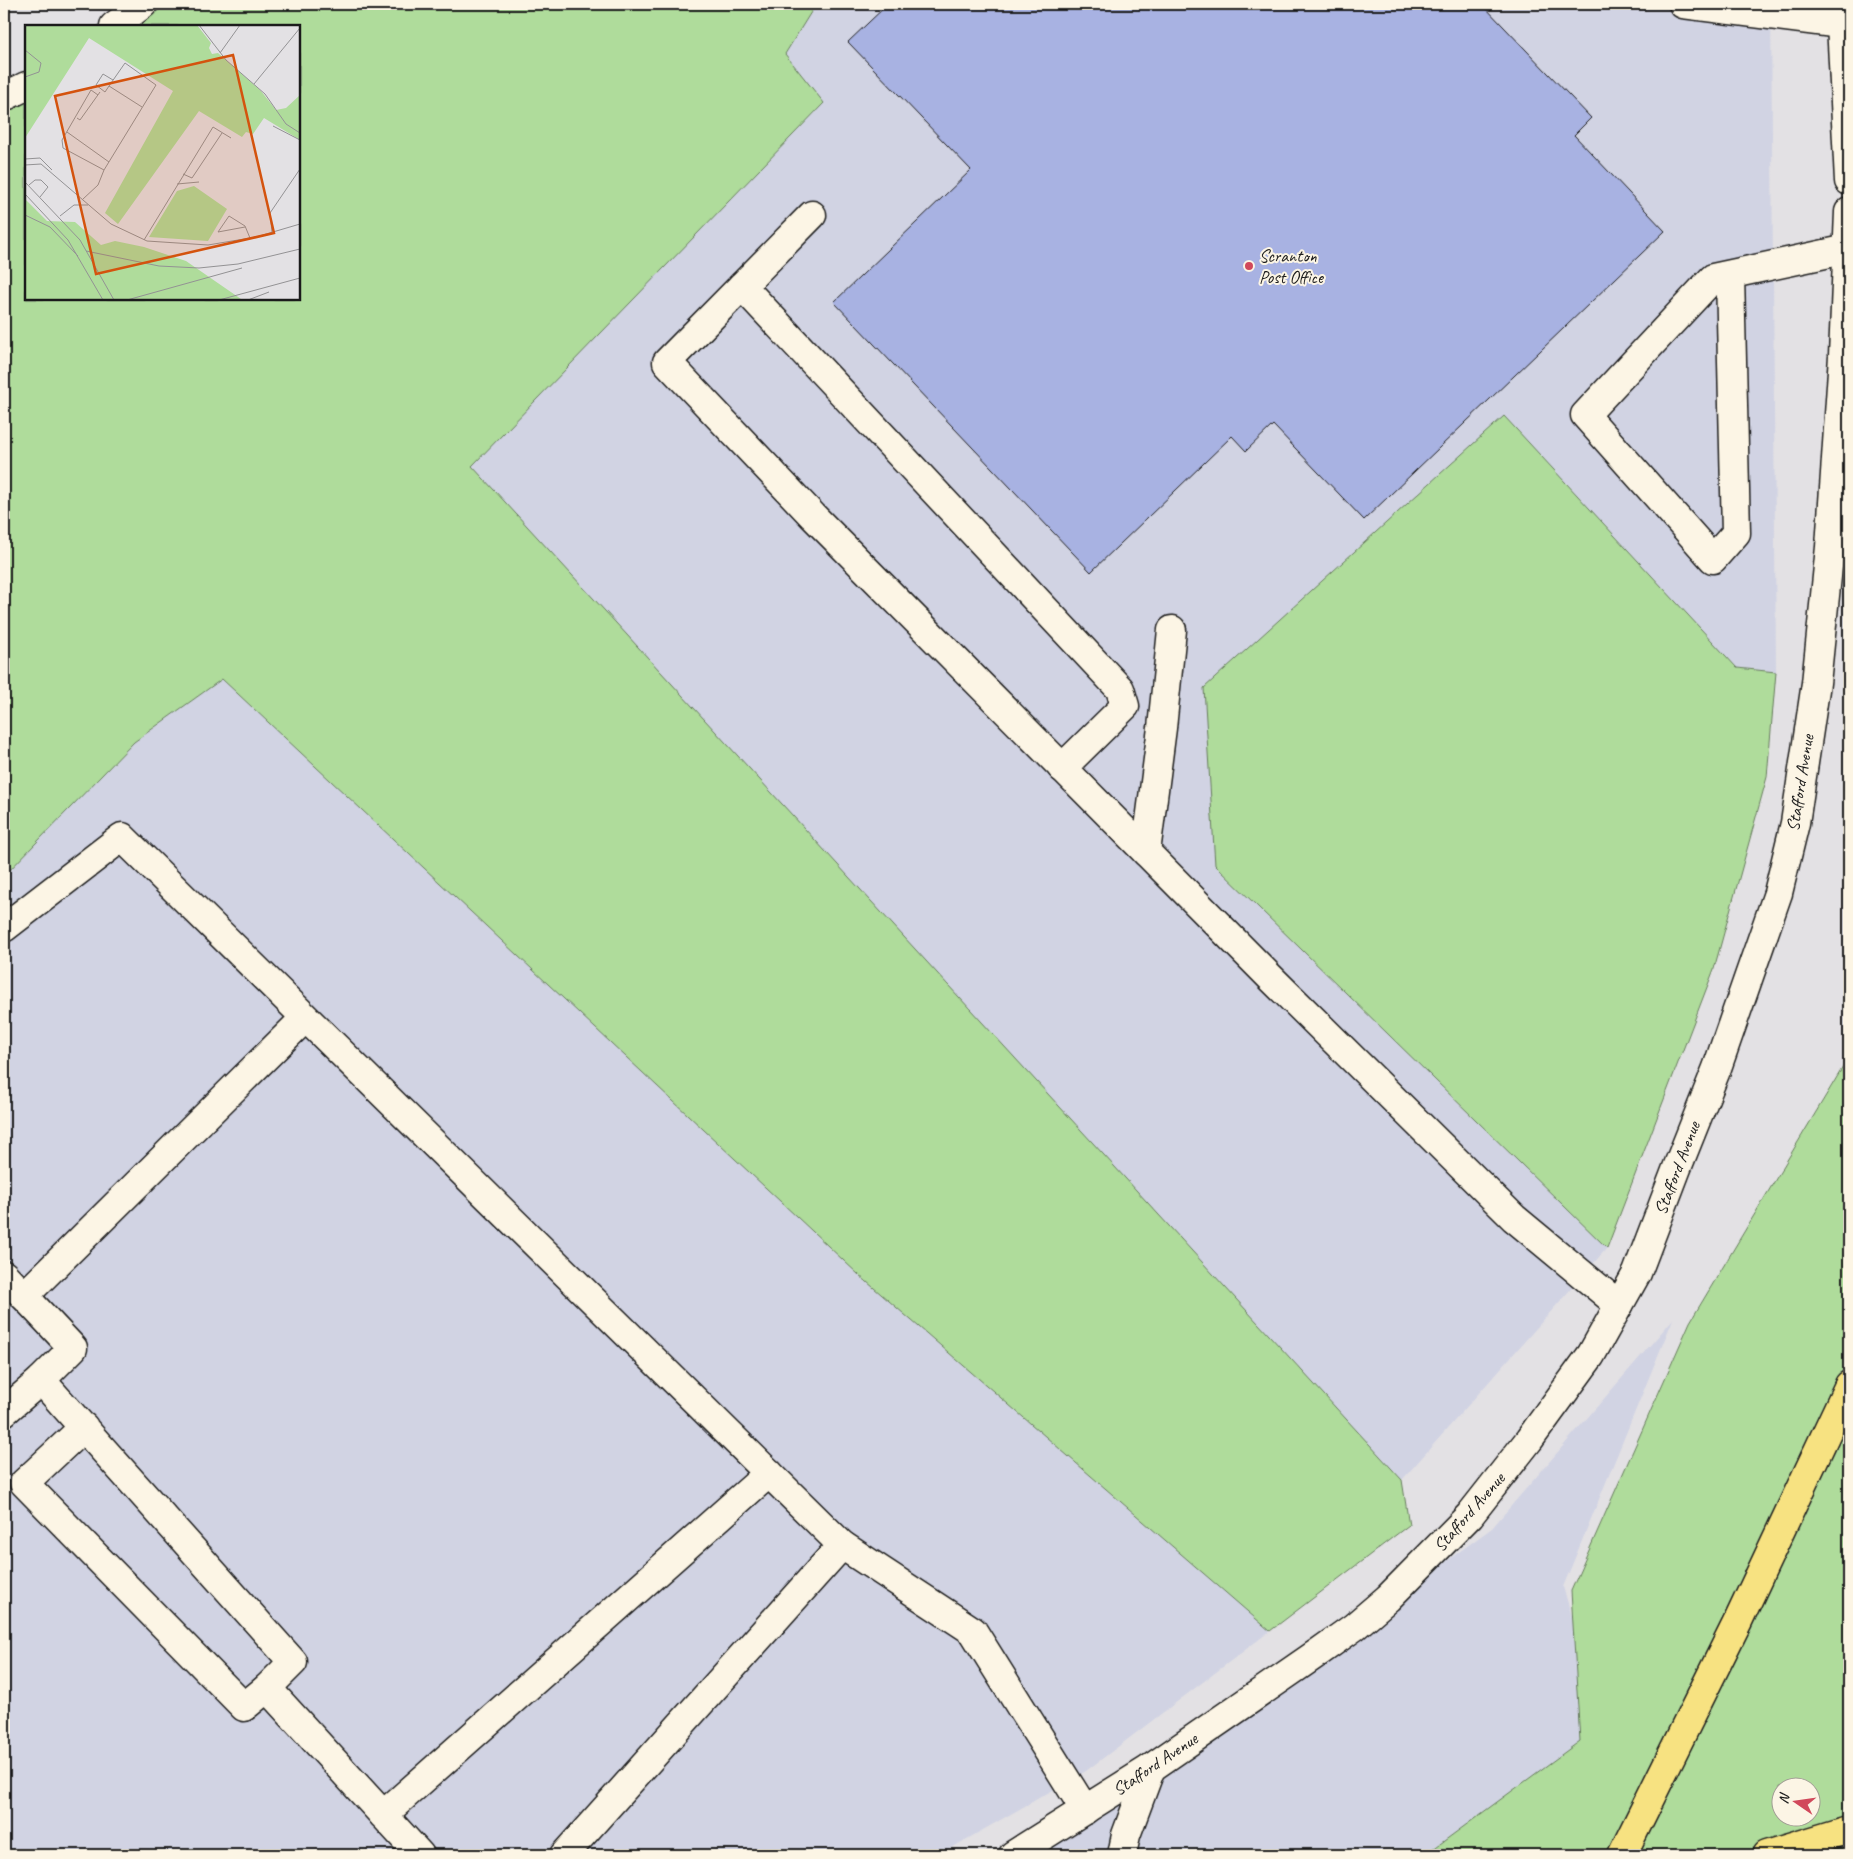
<svg xmlns="http://www.w3.org/2000/svg" width="1853" height="1859" font-family="Caveat,sans-serif">
<style>
.built{fill:#d1d3e3}
.green{fill:#afdc9b;stroke:#667c5c;fill-rule:evenodd}
.building{fill:#a8b2e2;stroke:#1c1c1c}
.lines{fill:none;stroke-linecap:round;stroke-linejoin:round}
.minor-casing{stroke:#1c1c1c;stroke-width:31}
.major-casing{stroke:#1c1c1c;stroke-width:31}
.highway-casing{stroke:#1c1c1c;stroke-width:31}
.minor{stroke:#fcf5e5;stroke-width:28}
.major{stroke:#f7e281;stroke-width:28}
.highway{stroke:#f7e281;stroke-width:28}
.poi-dot{fill:#d1495b;stroke:#fcf5e5;stroke-width:2}
.labels{text-anchor:middle;stroke-width:4;stroke-linejoin:round;paint-order:stroke}
.poi-label{font-size:18px;fill:#1c1c1c;stroke:#fcf5e5;text-anchor:start}
.street-label{font-size:18px;fill:#1c1c1c;stroke:#fcf5e5}
.inset-road{fill:none;stroke:#939294;stroke-width:1}
.view{fill:#d4530e;fill-opacity:0.15;stroke:#d4530e;stroke-width:2.5}
.inset-edge{fill:none;stroke:#1c1c1c;stroke-width:2.5}
</style>
<rect width="100%" height="100%" fill="#e3e1e4"/>
<filter id="ink" filterUnits="userSpaceOnUse"><feTurbulence type="fractalNoise" baseFrequency=".02" numOctaves="2"/><feDisplacementMap in="SourceGraphic" scale="10" xChannelSelector="R" yChannelSelector="G"/><feConvolveMatrix kernelMatrix="1 2 1 2 8 2 1 2 1" color-interpolation-filters="sRGB"/></filter>
<g filter="url(#ink)">
<g class="built">
<path d="M816 4H1771L1776 672 1737 668 1504 416 1215 865 1607 1248 1402 1480 471 466 824 103 785 54Z"/>
<path d="M222 679 859 1275 1270 1631 1086 1771 939 1855H4V874L134 742Z"/>
<path d="M1673 1319 1563 1587 1600 1709 1596 1777 1471 1855H1043L1492 1528Z"/>
</g>
<g class="green">
<path d="M169 4H816L785 54 824 103 472 466 1402 1480 1409 1525 1270 1631 859 1275 222 679 134 742 4 876V107L26 93V299H299V26H133Z"/>
<path d="M1504 416 1737 668 1776 672 1767 777 1714 969 1607 1248 1215 865 1204 688Z"/>
<path d="M1849 1057V1855H1425L1580 1741 1571 1591 1690 1322ZM1780 1786H1810V1816H1780Z"/>
</g>
<path class="building" d="M888 4H1482L1591 118 1574 135 1665 231 1364 520 1273 425 1246 451 1232 436 1091 572 834 302 971 170 848 42Z"/>
<g class="lines">
<g class="minor-casing">
<g id="minor">
<path d="M1683 4 1841 24"/>
<path d="M1840 4 1849 181"/>
<path d="M114 26 143 4"/>
<path d="M4 97 26 86"/>
<path d="M812 215 667 362 813 516 1270 977 1514 1218 1619 1305"/>
<path d="M1730 275 1736 533 1713 559 1585 415 1713 278 1848 249"/>
<path d="M742 286 1120 689 1125 706 1062 768"/>
<path d="M1146 852 1162 728 1172 630"/>
<path d="M4 928 122 837 842 1545 973 1631 1085 1810"/>
<path d="M4 1275 24 1296 305 1018"/>
<path d="M41 1380 293 1662 267 1688 244 1707 24 1483 84 1427"/>
<path d="M4 1412 41 1380 73 1348 24 1296"/>
<path d="M267 1688 420 1855"/>
<path d="M383 1815 769 1473"/>
<path d="M564 1855 842 1545"/>
<path d="M1013 1855 1151 1768 1319 1652 1354 1627 1388 1598 1470 1515 1529 1440 1591 1355 1637 1273 1677 1168 1717 1068 1778 893 1795 823 1816 683 1830 547 1843 356 1849 212"/>
<path d="M1122 1855 1126 1835 1151 1768"/>
</g>
</g>
<g class="major-casing">
<path id="major" d="M1766 1855 1849 1830"/>
</g>
<g class="highway-casing">
<path id="highway" d="M1622 1855 1738 1621 1849 1385"/>
</g>
<use href="#minor" class="minor"/>
<use href="#major" class="major"/>
<use href="#highway" class="highway"/>
</g>
</g>
<circle class="poi-dot" cx="1249" cy="266" r="5"/>
<g class="labels">
<g class="poi-label">
<text x="1259" y="262">Scranton<tspan x="1259" dy="21">Post Office</tspan></text>
</g>
<g class="street-label">
<text transform="translate(1800 783) rotate(-81)" y="6">Stafford Avenue</text>
<text transform="translate(1677 1168) rotate(-69)" y="6">Stafford Avenue</text>
<text transform="translate(1469 1512) rotate(-49)" y="6">Stafford Avenue</text>
<text transform="translate(1155 1764) rotate(-34)" y="6">Stafford Avenue</text>
</g>
</g>
<g transform="translate(25 25)">
<rect width="275" height="275" fill="#e3e1e4"/>
<path d="M0 0H172L186 18 184 23 187 29 193 28 236 66 251 85 261 83 275 70V115L239 93 228 109 221 107 217 112 174 86 93 199 80 188 148 66 64 13 0 113ZM169 161 202 184 183 216 124 212 152 166ZM0 174 22 196 50 197 76 220 90 216 119 222 161 236 216 274 0 275Z" fill="#afdc9b"/>
<path class="inset-road" d="M174 0 201 35 240 69 261 99 275 108M0 25 16 38 14 47 0 52M195 28 215 0M229 59 275 3M84 61 80 67 71 60 78 49 88 55M73 70 66 65 37 115 38 123 79 145M52 93 55 95 75 67M248 101 275 115M42 107 84 137M0 134 15 133 27 145M0 140 16 139 86 199 122 216 183 220 231 212 275 199M158 149 167 153 197 108M0 157 55 215 89 275M152 159 174 157M4 160 10 155H16L23 162 15 172M0 169 43 215 78 275M58 174 73 160 79 145 131 60 100 38 84 61 117 82M0 190 25 202 53 231M35 191 49 180H63M220 202 193 207 204 191 220 201 225 213M247 207 245 188 275 144M119 215 188 102 206 113M61 226 134 241 174 243 213 239 275 224M102 275 217 243M194 275 275 253M223 275 244 267"/>
<path class="view" d="M208 30 249 208 71 249 30 71Z"/>
<rect width="275" height="275" class="inset-edge"/>
</g>
<rect width="1853" height="1859" fill="none" stroke="#fcf5e5" stroke-width="20"/>
<rect x="10" y="10" width="1833" height="1839" fill="none" stroke="#1c1c1c" stroke-width="2" filter="url(#ink)"/>
<g transform="translate(1796 1802) rotate(283)"><circle r="24" fill="#fcf5e5" stroke="#a29e95"/>
<path d="M0-4L9 19L0 12L-9 19Z" fill="#d1495b"/>
<text y="-8" font-size="14" font-weight="bold" text-anchor="middle" fill="#1c1c1c">N</text>
</g>
</svg>
